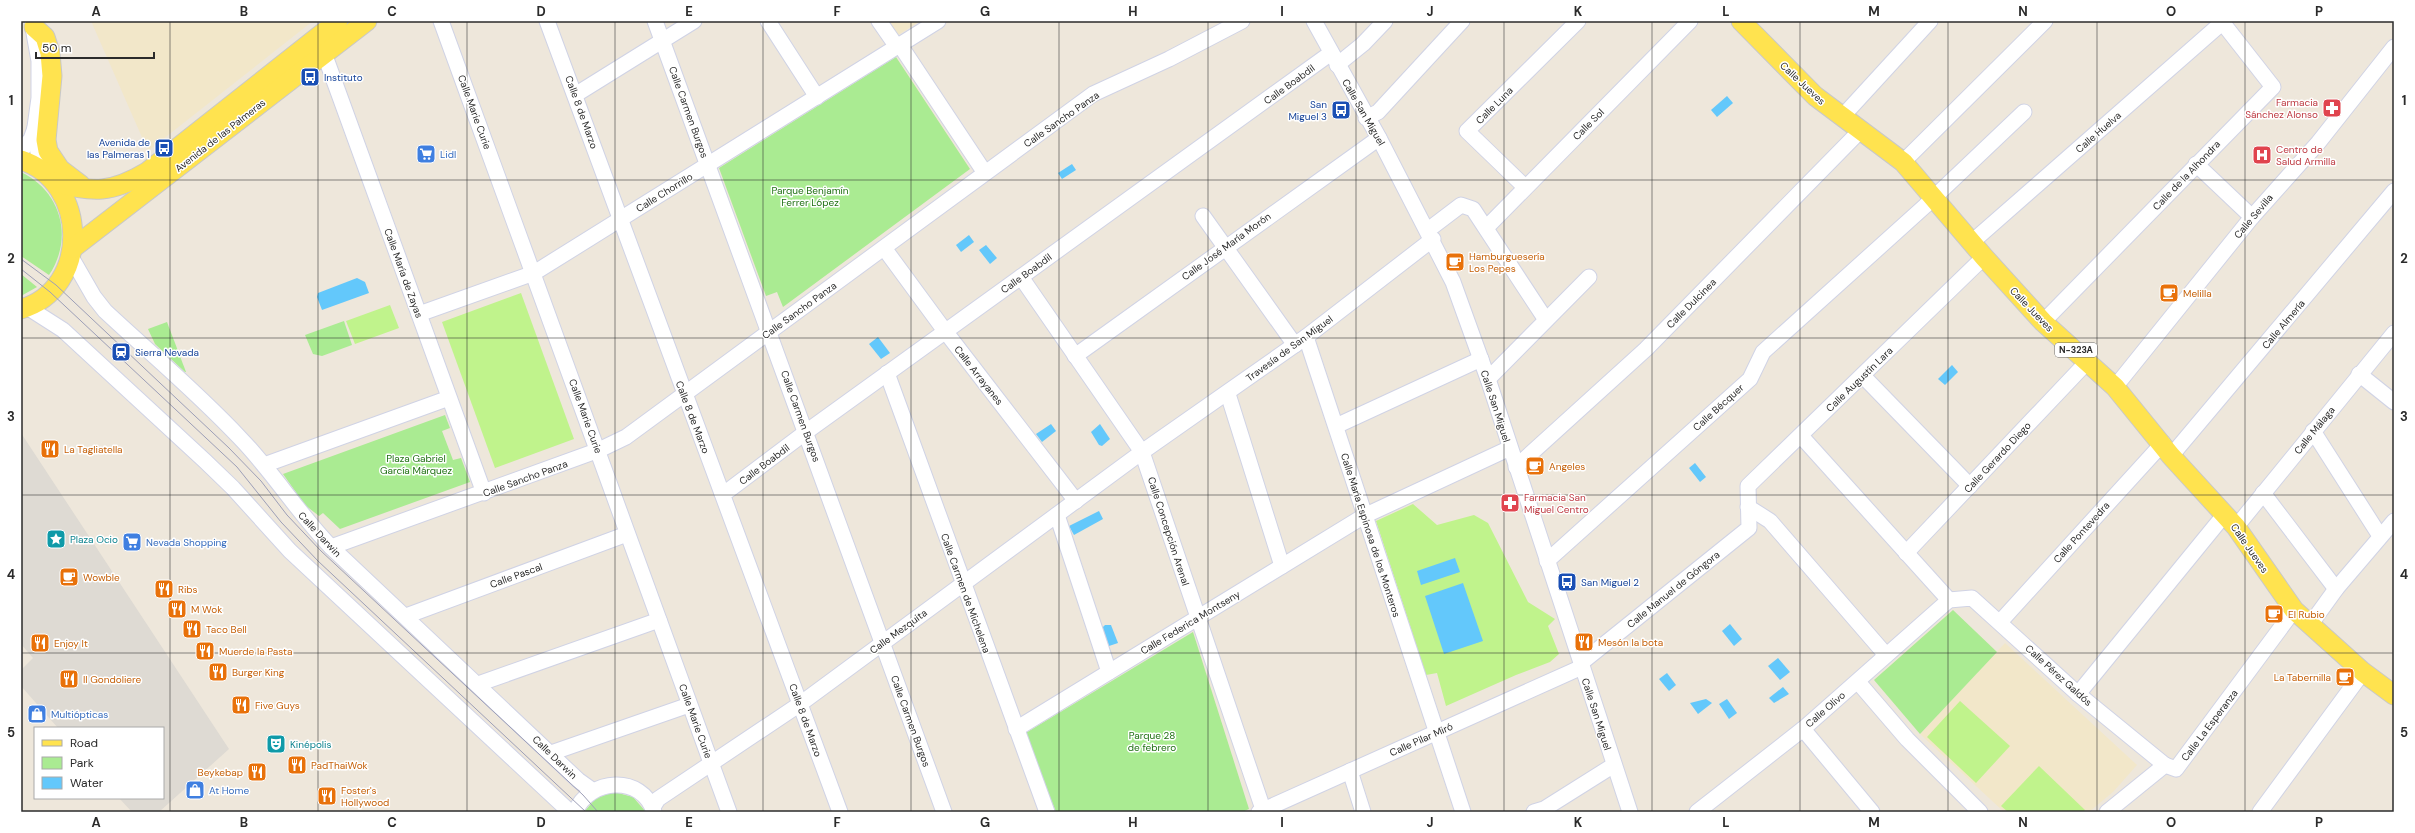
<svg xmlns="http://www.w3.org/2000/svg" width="2415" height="833" font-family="'DM Sans',sans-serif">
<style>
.education{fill:#f2e7c9}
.green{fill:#aaeb92}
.pitch{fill:#c0f38c}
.plaza{fill:#dedad3}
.water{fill:#63c8fb}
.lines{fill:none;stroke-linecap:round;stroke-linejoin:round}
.minor-casing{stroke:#d0d3e5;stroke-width:17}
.major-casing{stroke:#c8c8c8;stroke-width:21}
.minor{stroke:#fff;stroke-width:15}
.major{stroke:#ffe34f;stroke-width:19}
.tram{stroke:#9d9fb7;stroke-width:1}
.grid{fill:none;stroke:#2b2b2b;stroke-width:1;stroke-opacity:0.55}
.labels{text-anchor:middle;stroke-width:3;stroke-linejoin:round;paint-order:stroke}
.shield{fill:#fff;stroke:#6b6b6b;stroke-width:1}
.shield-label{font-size:9px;font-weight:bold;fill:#2b2b2b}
.transit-label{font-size:10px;fill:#164399;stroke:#fff;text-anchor:start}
.street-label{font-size:10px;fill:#2b2b2b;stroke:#fff}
.health-label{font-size:10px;fill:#be3a42;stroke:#fff;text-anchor:start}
.shop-label{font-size:10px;fill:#366cbe;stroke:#fff;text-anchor:start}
.park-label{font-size:10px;fill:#1f7012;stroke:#fff}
.food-label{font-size:10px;fill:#c56008;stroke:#fff;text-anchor:start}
.culture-label{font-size:10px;fill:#0d838f;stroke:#fff;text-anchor:start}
.neatline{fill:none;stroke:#2b2b2b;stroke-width:1.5}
.grid-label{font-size:13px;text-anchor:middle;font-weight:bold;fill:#2b2b2b}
</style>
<rect width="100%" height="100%" fill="#eee7db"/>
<g class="education">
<path d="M91 21H313L148 151Z"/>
<path d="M889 21H920L898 35Z"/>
<path d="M2005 643 2137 765 2113 792 2089 812H2004L1920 734Z"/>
</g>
<g class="green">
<path d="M896 57 970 169 783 307 777 292 766 296 719 168Z"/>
<path d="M21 172C61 191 74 238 49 275L21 256Z"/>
<path d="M21 274 37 287 21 296Z"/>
<path d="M344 321 352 345 322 356 313 354 305 335Z"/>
<path d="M167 322 186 372H185L155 344 148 329Z"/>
<path d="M445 415 450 428 442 431 453 460 461 458 470 482 340 529 323 513 319 516 305 505 283 474Z"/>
<path d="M1953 610 1997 652 1920 734 1874 680Z"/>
<path d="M1193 632 1249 809 1242 812H1056L1024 734Z"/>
<path d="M614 792 633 797 646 812H584L596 798Z"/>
</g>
<g class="pitch">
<path d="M521 293 574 439 495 468 442 322Z"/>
<path d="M390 305 399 328 355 344 346 321Z"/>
<path d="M1413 504 1437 525 1474 515 1488 523 1528 602 1555 619 1548 626 1559 654 1550 662 1516 675 1446 706 1437 673 1426 675 1376 521Z"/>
<path d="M1960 701 2010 746 1976 783 1927 737Z"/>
<path d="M2039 766 2085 810 2083 812H2008L2001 806Z"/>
</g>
<path class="plaza" d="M21 433 229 749 159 812H132L119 798H163V728H58L21 686V670L33 658 21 644Z"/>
<g class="water">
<path d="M1727 96 1733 103 1717 117 1711 110Z"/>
<path d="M1072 164 1076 170 1062 179 1058 173Z"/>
<path d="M969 235 974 242 961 252 956 245Z"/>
<path d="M986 245 997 258 990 264 979 250Z"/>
<path d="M357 278 365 282 369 293 322 310 317 297 318 293Z"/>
<path d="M878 337 890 353 881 359 869 344Z"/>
<path d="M1952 365 1958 372 1945 385 1938 379Z"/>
<path d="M1051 424 1056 431 1042 442 1036 434Z"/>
<path d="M1100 424 1110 439 1102 446 1099 445 1091 432Z"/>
<path d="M1695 463 1706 477 1700 482 1689 468Z"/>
<path d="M1099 511 1103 519 1074 535 1069 526Z"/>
<path d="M1455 558 1460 572 1421 585 1417 571Z"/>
<path d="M1463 583 1483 641 1444 654 1425 596Z"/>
<path d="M1730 624 1742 639 1734 646 1722 631Z"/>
<path d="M1105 625H1111L1118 643 1109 646 1102 628Z"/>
<path d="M1778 658 1790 672 1780 680 1768 666Z"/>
<path d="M1667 673 1676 685 1669 691 1659 679Z"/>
<path d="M1783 687 1789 694 1774 703 1769 698Z"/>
<path d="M1706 699 1712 703 1698 714 1690 703Z"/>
<path d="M1727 699 1737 713 1729 719 1719 704Z"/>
</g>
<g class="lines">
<g class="minor-casing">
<g id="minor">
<path d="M441 21 729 812"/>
<path d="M547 21 840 812"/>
<path d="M655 21 944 812"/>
<path d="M768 21 817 97"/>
<path d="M879 21 897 47"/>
<path d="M1314 21 1379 138 1453 282 1488 379 1630 812"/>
<path d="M32 22 39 61V98L35 127 40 170"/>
<path d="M900 45 985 173"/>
<path d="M324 53 484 493"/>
<path d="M1337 65 1363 44 1385 21"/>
<path d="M575 95 694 21"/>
<path d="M1842 117 1930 21"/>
<path d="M1366 118 1378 112 1462 21"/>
<path d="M21 151 31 139 35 128"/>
<path d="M1903 162 2045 21"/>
<path d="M2196 164 2252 217"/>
<path d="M1525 187 1467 131 1578 21"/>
<path d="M1203 216 1295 345"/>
<path d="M1486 228 1690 21"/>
<path d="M1428 230 1461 205 1473 209 1546 320"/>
<path d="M1972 242 2224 21"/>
<path d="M884 248 945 331 1076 501"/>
<path d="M71 257 94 297 105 311C150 353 198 393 240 438 273 472 298 513 331 547L578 780 592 790"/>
<path d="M1021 277 1142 452 1264 812"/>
<path d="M27 307 63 330 205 461 233 488 290 551 570 812"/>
<path d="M419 314 534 273 938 21"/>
<path d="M2043 322 2273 87 2222 22"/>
<path d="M1306 337 1463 812"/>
<path d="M1075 356 1379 138"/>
<path d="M887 373 1047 812"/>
<path d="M2359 374 2394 402"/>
<path d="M1863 376 1970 486"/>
<path d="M1488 379 1589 277"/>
<path d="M2115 387 2252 217 2318 143 2394 47"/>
<path d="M1228 394 1282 566"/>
<path d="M1336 426 1481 359"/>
<path d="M2313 431 2380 536"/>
<path d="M1801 436 1949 600"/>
<path d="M2171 456 2394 191"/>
<path d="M264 465 449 398"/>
<path d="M1516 467 1646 349 1860 131"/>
<path d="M722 493 729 490 806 432 1331 53"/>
<path d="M2263 493 2336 589"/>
<path d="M1748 507 1770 521 1886 655"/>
<path d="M1057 515 1109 672"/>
<path d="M2236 527 2394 333"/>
<path d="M331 547 599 450 626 437 1093 94 1169 59 1242 21"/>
<path d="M1906 553 2088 361"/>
<path d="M1547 561 1750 379 1763 352 1925 206 2024 112"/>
<path d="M1949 600 1972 598 2078 694 2165 765 2176 769 2294 610"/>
<path d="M406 616 627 534"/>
<path d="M2000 622 2163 443"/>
<path d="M2310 625 2336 589 2394 521"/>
<path d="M1581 663 1749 528 1748 486 1984 257"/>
<path d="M1858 682 1907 739 1980 812"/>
<path d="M478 684 659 620"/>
<path d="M2078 694 2225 514"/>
<path d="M1016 729 1364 516 1510 448"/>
<path d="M1803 729 1872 812"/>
<path d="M551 753 689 705"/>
<path d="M1350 771 1363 812"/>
<path d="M653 807 658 799 800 704 1142 452 1306 337 1433 239"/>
<path d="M575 812C589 778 642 774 654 812"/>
<path d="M1259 812 1582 667"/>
<path d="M1534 812 1544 809 1614 765"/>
<path d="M1697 812 1803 729 1949 600"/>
<path d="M2107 812 2165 765"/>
<path d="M2260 812 2363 672"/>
</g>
</g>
<g class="major-casing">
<g id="major">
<path d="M1741 21 1815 96 1903 162 1984 257 2043 322 2115 387 2171 456 2236 527 2294 610 2363 672 2394 695"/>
<path d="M34 27 45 37 50 53 52 76 46 140 48 151 60 169 81 185"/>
<path d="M21 160C89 182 91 289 21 309"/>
<path d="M54 182C93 193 112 193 147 172L338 21"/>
<path d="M73 248 367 21"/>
</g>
</g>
<use href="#minor" class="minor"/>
<use href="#major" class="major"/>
<g class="tram">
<path d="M21 259 56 285 229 448 261 481 287 515 321 551 583 795 598 812"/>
<path d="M21 269 50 292 237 467 281 522 318 561 586 812"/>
</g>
</g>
<path class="grid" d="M170 21V812M318 21V812M467 21V812M615 21V812M763 21V812M911 21V812M1059 21V812M1208 21V812M1356 21V812M1504 21V812M1652 21V812M1800 21V812M1948 21V812M2097 21V812M2245 21V812M21 180H2394M21 338H2394M21 495H2394M21 653H2394"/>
<defs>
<g id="bus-square" transform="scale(1)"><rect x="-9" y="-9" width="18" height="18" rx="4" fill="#1a4fb4" stroke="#fff"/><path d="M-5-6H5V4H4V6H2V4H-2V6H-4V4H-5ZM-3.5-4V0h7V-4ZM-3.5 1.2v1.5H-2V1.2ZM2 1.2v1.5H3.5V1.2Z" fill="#fff"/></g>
<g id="pharmacy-square" transform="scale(1)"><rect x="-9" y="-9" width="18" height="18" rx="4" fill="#e0444e" stroke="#fff"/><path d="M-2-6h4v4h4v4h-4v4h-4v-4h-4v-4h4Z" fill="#fff"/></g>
<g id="supermarket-square" transform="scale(1)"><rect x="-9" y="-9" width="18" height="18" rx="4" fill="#3f7fe0" stroke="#fff"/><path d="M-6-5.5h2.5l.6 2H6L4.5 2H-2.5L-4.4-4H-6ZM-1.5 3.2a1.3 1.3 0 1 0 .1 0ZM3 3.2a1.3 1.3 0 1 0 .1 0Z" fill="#fff"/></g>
<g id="hospital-square" transform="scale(1)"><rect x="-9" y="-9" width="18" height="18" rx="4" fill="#e0444e" stroke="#fff"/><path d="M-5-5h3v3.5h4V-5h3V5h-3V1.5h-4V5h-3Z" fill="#fff"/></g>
<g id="cafe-square" transform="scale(1)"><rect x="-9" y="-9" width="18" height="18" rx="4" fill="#e8710a" stroke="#fff"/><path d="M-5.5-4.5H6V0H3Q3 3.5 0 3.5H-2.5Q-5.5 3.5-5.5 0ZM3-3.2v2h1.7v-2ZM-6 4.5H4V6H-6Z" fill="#fff"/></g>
<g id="station-square" transform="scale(1)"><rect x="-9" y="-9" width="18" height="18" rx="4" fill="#1a4fb4" stroke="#fff"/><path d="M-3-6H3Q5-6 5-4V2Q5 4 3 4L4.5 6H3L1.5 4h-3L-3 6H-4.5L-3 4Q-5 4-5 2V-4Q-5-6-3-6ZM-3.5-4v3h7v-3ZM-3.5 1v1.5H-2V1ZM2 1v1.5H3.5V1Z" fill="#fff"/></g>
<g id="restaurant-square" transform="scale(1)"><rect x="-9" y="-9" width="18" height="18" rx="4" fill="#e8710a" stroke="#fff"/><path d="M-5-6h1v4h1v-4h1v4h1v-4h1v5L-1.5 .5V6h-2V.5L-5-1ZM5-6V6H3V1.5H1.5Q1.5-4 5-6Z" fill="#fff"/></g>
<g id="sight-square" transform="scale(1)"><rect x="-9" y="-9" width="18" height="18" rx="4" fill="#0f9aa8" stroke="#fff"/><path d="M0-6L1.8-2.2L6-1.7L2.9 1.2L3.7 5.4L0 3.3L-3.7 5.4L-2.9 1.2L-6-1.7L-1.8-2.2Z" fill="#fff"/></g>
<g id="shop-square" transform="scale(1)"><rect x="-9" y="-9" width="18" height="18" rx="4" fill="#3f7fe0" stroke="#fff"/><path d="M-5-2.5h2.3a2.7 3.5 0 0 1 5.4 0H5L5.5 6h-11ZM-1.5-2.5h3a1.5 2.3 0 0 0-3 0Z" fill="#fff"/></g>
<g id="theatre-square" transform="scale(1)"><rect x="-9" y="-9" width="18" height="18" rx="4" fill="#0f9aa8" stroke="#fff"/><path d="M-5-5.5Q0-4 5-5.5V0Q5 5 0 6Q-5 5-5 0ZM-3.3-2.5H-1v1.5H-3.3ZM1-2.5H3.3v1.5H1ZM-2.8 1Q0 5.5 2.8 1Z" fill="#fff"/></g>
</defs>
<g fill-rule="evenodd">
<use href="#bus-square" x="310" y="77"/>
<use href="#pharmacy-square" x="2332" y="108"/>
<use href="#bus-square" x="1341" y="110"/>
<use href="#bus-square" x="164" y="148"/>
<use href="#supermarket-square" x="426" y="154"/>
<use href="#hospital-square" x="2262" y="155"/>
<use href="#cafe-square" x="1455" y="262"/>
<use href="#cafe-square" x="2169" y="293"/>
<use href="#station-square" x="121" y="352"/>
<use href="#restaurant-square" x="50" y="449"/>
<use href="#cafe-square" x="1535" y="466"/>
<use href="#pharmacy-square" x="1510" y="503"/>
<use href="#sight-square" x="56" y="539"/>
<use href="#supermarket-square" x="132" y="542"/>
<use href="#cafe-square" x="69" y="577"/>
<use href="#bus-square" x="1567" y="582"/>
<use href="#restaurant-square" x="164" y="589"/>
<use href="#restaurant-square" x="177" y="609"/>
<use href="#cafe-square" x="2274" y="614"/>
<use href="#restaurant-square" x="192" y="629"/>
<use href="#restaurant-square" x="1584" y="642"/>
<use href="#restaurant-square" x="40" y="643"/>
<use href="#restaurant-square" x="205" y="651"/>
<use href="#restaurant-square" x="218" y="672"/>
<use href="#cafe-square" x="2345" y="677"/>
<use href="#restaurant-square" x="69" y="679"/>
<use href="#restaurant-square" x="241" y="705"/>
<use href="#shop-square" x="37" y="714"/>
<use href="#theatre-square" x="276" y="744"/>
<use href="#restaurant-square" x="297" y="765"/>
<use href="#restaurant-square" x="257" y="772"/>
<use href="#shop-square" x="195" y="790"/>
<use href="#restaurant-square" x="327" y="796"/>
</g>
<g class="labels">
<rect class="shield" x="2055" y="343" width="42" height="14" rx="3"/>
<g class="shield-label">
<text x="2076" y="353">N-323A</text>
</g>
<g class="transit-label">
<text x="324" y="81">Instituto</text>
<text x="1327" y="108" text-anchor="end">San<tspan x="1327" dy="12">Miguel 3</tspan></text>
<text x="150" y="146" text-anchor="end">Avenida de<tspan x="150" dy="12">las Palmeras 1</tspan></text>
<text x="135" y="356">Sierra Nevada</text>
<text x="1581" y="586">San Miguel 2</text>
</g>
<g class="street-label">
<text transform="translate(1803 83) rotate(43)" y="4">Calle Jueves</text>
<text transform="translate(1289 84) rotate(-36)" y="4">Calle Boabdil</text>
<text transform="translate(1494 105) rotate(-45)" y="4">Calle Luna</text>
<text transform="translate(475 112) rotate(70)" y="4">Calle Marie Curie</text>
<text transform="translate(582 112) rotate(70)" y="4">Calle 8 de Marzo</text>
<text transform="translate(689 112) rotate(70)" y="4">Calle Carmen Burgos</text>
<text transform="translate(1364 112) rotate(60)" y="4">Calle San Miguel</text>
<text transform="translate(1061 119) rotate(-35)" y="4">Calle Sancho Panza</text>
<text transform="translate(1588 124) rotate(-45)" y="4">Calle Sol</text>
<text transform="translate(2098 132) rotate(-41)" y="4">Calle Huelva</text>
<text transform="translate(220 135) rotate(-38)" y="4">Avenida de las Palmeras</text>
<text transform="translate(2186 175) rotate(-46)" y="4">Calle de la Alhondra</text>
<text transform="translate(664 192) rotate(-32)" y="4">Calle Chorrillo</text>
<text transform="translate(2253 216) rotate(-50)" y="4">Calle Sevilla</text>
<text transform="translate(1226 246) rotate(-36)" y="4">Calle José María Morón</text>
<text transform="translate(404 273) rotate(70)" y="4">Calle María de Zayas</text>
<text transform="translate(1026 273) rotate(-36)" y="4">Calle Boabdil</text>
<text transform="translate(1691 303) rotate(-45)" y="4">Calle Dulcinea</text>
<text transform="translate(2032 309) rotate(46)" y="4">Calle Jueves</text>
<text transform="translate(799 310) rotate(-36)" y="4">Calle Sancho Panza</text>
<text transform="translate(2283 324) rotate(-50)" y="4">Calle Almería</text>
<text transform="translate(1289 348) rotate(-36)" y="4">Travesía de San Miguel</text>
<text transform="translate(979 375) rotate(52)" y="4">Calle Arrayanes</text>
<text transform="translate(1859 379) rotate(-44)" y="4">Calle Augustín Lara</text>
<text transform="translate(1496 406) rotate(72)" y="4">Calle San Miguel</text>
<text transform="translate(1718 407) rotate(-42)" y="4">Calle Bécquer</text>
<text transform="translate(586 416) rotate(70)" y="4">Calle Marie Curie</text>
<text transform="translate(801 416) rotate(70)" y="4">Calle Carmen Burgos</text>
<text transform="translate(693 417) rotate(69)" y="4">Calle 8 de Marzo</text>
<text transform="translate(2314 430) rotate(-51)" y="4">Calle Málaga</text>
<text transform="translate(1997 457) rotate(-47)" y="4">Calle Gerardo Diego</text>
<text transform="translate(764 464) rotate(-37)" y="4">Calle Boabdil</text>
<text transform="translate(525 478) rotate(-20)" y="4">Calle Sancho Panza</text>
<text transform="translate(1169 531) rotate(72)" y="4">Calle Concepción Arenal</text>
<text transform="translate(2081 532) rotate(-48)" y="4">Calle Pontevedra</text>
<text transform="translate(320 534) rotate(47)" y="4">Calle Darwin</text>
<text transform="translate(1371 535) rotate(72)" y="4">Calle María Espinosa de los Monteros</text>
<text transform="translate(2250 548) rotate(55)" y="4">Calle Jueves</text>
<text transform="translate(516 575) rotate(-20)" y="4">Calle Pascal</text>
<text transform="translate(1673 589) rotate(-39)" y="4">Calle Manuel de Góngora</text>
<text transform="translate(966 593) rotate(70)" y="4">Calle Carmen de Michelena</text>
<text transform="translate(1190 622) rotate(-31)" y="4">Calle Federica Montseny</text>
<text transform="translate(898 631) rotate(-36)" y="4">Calle Mezquita</text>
<text transform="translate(2059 675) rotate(42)" y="4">Calle Pérez Galdós</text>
<text transform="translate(1825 709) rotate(-41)" y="4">Calle Olivo</text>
<text transform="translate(1597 714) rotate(72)" y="4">Calle San Miguel</text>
<text transform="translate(806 720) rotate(70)" y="4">Calle 8 de Marzo</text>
<text transform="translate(696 721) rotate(70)" y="4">Calle Marie Curie</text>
<text transform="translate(911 721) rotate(70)" y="4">Calle Carmen Burgos</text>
<text transform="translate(2209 725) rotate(-53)" y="4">Calle La Esperanza</text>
<text transform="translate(1421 739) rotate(-24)" y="4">Calle Pilar Miró</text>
<text transform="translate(555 757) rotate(44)" y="4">Calle Darwin</text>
</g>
<g class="health-label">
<text x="2318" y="106" text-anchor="end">Farmacia<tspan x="2318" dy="12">Sánchez Alonso</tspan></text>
<text x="2276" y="153">Centro de<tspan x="2276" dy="12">Salud Armilla</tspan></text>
<text x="1524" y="501">Farmacia San<tspan x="1524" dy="12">Miguel Centro</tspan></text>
</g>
<g class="shop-label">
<text x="440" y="158">Lidl</text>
<text x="146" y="546">Nevada Shopping</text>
<text x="51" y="718">Multiópticas</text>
<text x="209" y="794">At Home</text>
</g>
<g class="park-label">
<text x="810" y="194">Parque Benjamín<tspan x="810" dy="12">Ferrer López</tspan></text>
<text x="416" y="462">Plaza Gabriel<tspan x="416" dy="12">García Márquez</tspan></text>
<text x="1152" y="739">Parque 28<tspan x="1152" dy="12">de febrero</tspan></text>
</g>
<g class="food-label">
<text x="1469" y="260">Hamburguesería<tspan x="1469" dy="12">Los Pepes</tspan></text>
<text x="2183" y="297">Melilla</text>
<text x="64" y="453">La Tagliatella</text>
<text x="1549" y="470">Angeles</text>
<text x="83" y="581">Wowble</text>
<text x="178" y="593">Ribs</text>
<text x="191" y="613">M Wok</text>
<text x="2288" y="618">El Rubio</text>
<text x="206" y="633">Taco Bell</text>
<text x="1598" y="646">Mesón la bota</text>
<text x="54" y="647">Enjoy It</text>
<text x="219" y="655">Muerde la Pasta</text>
<text x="232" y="676">Burger King</text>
<text x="2331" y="681" text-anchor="end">La Tabernilla</text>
<text x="83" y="683">Il Gondoliere</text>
<text x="255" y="709">Five Guys</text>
<text x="311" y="769">PadThaiWok</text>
<text x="243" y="776" text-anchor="end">Beykebap</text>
<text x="341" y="794">Foster's<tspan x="341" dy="12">Hollywood</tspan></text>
</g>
<g class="culture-label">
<text x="70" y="543">Plaza Ocio</text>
<text x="290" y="748">Kinépolis</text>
</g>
</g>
<rect width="2415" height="833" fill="none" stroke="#ffffff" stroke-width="44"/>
<rect x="34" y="727" width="130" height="72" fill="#ffffff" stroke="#aaaaaa"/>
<rect x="42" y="740" width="20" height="6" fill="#ffe34f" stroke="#aaaaaa"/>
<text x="70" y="747" font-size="12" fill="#2b2b2b">Road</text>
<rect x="42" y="757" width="20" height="12" fill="#aaeb92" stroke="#aaaaaa"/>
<text x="70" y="767" font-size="12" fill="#2b2b2b">Park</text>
<rect x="42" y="777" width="20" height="12" fill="#63c8fb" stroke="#aaaaaa"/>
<text x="70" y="787" font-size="12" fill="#2b2b2b">Water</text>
<path d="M36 52v6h118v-6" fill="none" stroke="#2b2b2b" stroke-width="2"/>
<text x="42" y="52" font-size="12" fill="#2b2b2b" stroke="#ffffff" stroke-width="3" paint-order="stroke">50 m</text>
<rect x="22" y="22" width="2371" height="789" class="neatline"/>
<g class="grid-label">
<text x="96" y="16">A</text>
<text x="244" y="16">B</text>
<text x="392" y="16">C</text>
<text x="541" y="16">D</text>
<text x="689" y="16">E</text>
<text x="837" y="16">F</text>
<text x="985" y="16">G</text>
<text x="1133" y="16">H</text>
<text x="1282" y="16">I</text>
<text x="1430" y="16">J</text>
<text x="1578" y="16">K</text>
<text x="1726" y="16">L</text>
<text x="1874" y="16">M</text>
<text x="2023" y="16">N</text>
<text x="2171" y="16">O</text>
<text x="2319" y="16">P</text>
<text x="11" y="105">1</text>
<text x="2404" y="105">1</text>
<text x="11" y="263">2</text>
<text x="2404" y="263">2</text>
<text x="11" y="421">3</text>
<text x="2404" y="421">3</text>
<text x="11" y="579">4</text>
<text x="2404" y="579">4</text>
<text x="11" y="737">5</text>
<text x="2404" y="737">5</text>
<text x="96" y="827">A</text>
<text x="244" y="827">B</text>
<text x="392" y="827">C</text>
<text x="541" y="827">D</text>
<text x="689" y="827">E</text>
<text x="837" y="827">F</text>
<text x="985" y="827">G</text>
<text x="1133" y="827">H</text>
<text x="1282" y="827">I</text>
<text x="1430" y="827">J</text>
<text x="1578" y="827">K</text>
<text x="1726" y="827">L</text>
<text x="1874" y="827">M</text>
<text x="2023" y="827">N</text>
<text x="2171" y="827">O</text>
<text x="2319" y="827">P</text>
</g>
</svg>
